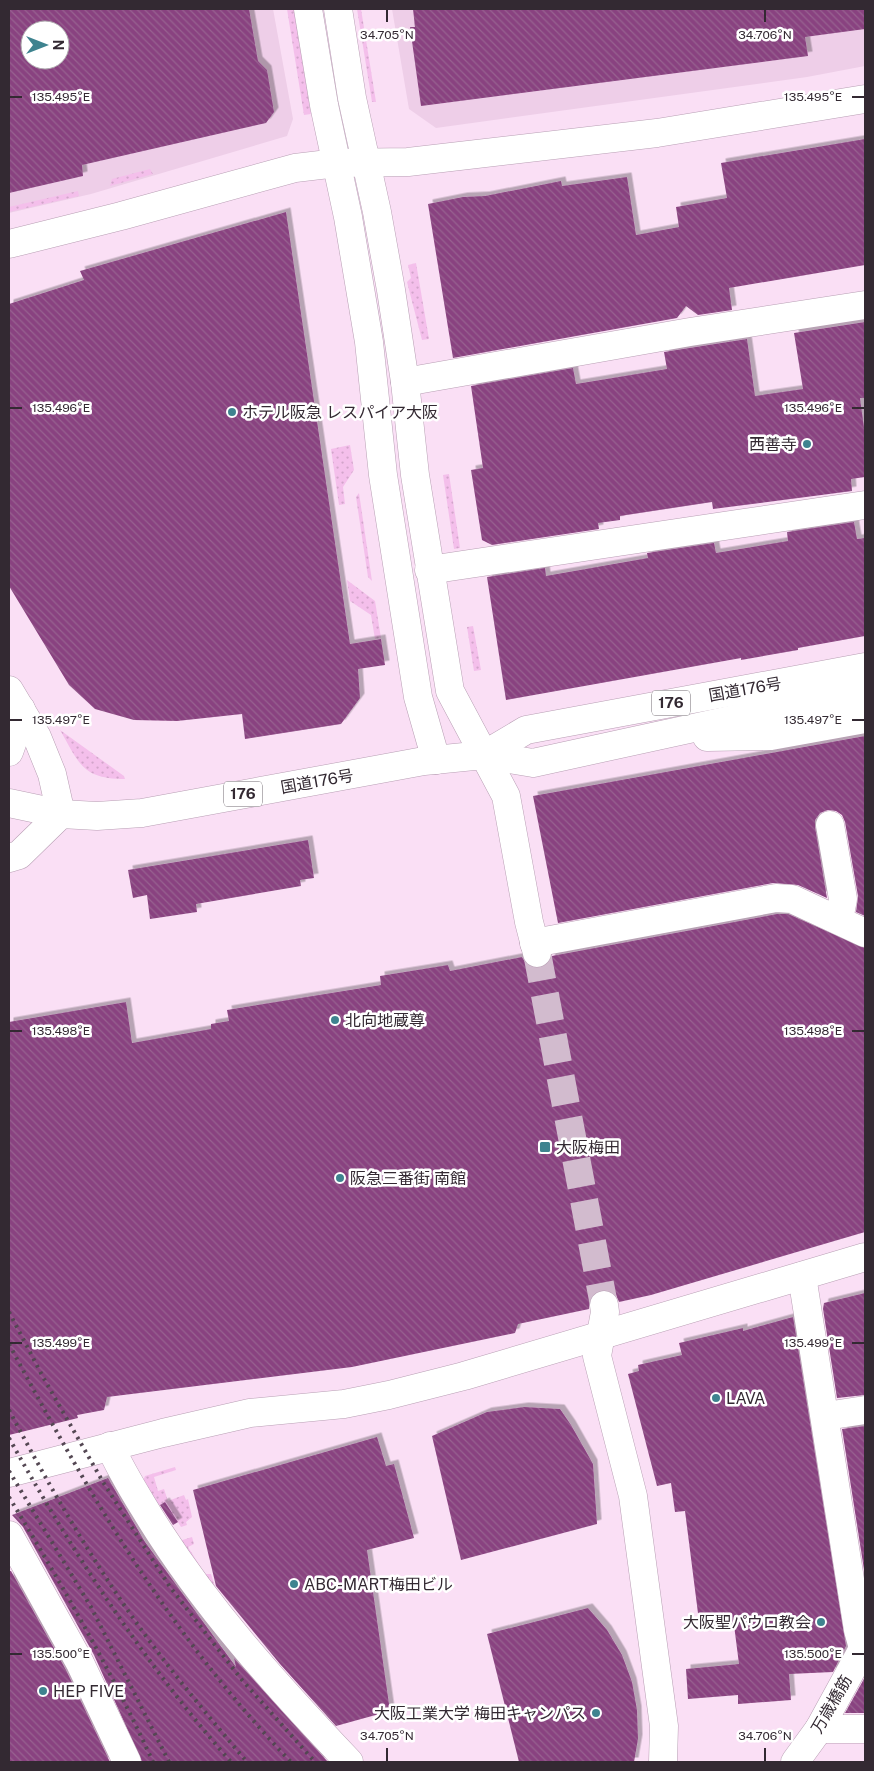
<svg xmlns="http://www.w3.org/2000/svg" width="874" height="1771" font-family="'Public Sans','Noto Sans JP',sans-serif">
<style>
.built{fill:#eecee8;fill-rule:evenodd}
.green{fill:url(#green-dots)}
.building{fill:url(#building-back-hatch);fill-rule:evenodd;filter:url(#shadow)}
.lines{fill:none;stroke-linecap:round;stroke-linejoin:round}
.minor-tunnel{stroke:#d2bbce;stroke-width:28;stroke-dasharray:28 14;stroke-linecap:butt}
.minor-casing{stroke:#b89fb4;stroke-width:29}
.major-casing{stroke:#b89fb4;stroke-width:29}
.highway-casing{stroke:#b89fb4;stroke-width:29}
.minor{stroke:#fff;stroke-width:28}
.major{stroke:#fff;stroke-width:28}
.highway{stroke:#fff;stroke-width:28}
.rail{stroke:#544753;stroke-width:4;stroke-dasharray:2.5 5;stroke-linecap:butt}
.ticks{fill:none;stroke:#332932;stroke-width:2}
.poi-dot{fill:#3e838f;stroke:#fff;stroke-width:2}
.labels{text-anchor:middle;stroke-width:5;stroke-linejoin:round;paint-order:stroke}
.shield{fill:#fff;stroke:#706970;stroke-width:1}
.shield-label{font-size:15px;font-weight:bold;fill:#332932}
.poi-label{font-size:16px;fill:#332932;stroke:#fff;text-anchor:start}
.street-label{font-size:16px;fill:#332932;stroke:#fff}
.ticks-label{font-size:12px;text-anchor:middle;fill:#332932;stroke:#fff;stroke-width:5;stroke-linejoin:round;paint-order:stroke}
</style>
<defs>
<pattern id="green-dots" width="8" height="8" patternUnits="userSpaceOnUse" patternTransform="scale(1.25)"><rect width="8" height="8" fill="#f4bfeb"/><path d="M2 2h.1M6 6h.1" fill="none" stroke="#d2a4ca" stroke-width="1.8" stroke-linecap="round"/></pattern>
<pattern id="building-back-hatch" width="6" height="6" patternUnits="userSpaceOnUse" patternTransform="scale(1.25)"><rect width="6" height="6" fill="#894380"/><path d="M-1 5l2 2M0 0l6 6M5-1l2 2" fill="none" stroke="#976290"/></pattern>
<filter id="shadow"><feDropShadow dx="4.5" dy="-4.5" stdDeviation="0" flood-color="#0004"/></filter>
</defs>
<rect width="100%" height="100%" fill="#fadff5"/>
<g class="built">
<path d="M9 9H273L293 119 287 136 91 194 9 213ZM30 30H60V60H30Z"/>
<path d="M392 9H865V66L807 77 436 128 409 109Z"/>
</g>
<g class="green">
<path d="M287 9H294L311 114 304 115Z"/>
<path d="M357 9H361L376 102H372Z"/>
<path d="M150 169 153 174 110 186 112 179Z"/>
<path d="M78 191 79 196 9 212V207Z"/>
<path d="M416 263 429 339 422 340 407 282 411 278 408 265Z"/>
<path d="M350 445 354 470 343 487 345 504 339 505 331 449Z"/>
<path d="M449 474 460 548 454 549 443 475Z"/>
<path d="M359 493 372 581 368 577 356 497Z"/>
<path d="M347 580 375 601 381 638 375 639 371 615 350 601Z"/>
<path d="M473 626 481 670 474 671 467 627Z"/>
<path d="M60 730 124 776 125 779C82 779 79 763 60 730Z"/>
<path d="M175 1467 176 1470 154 1477 158 1491 164 1489 168 1501 184 1495 186 1500 188 1499 192 1517 186 1522 187 1525 181 1527 165 1502 155 1508 140 1489 145 1476Z"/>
<path d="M192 1537 194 1544 188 1547 205 1574H211L217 1593 173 1543Z"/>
</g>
<g class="building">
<path d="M9 9H249L258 61 267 70 274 112 266 123 82 165 83 176 9 193ZM30 30H60V60H30Z"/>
<path d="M413 9H865V29L805 37 808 56 421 106 410 27H415Z"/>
<path d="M865 139V265L729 288 732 310 698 315 686 306 677 318 453 358 428 204 463 197 485 196 561 181 562 186 627 177 636 235 679 227 676 207 727 198 721 163Z"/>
<path d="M286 212 350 644 381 639 385 665 358 669 360 698 341 724 245 739 242 714 177 721 134 720 95 709 69 685 9 586V304L84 280 80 271Z"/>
<path d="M865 322V398H860L865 435V477L851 479 852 491 713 509 712 502 620 516V520L598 523 599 529 492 545 482 540 471 470 483 468 471 386 573 368 576 384 667 369 664 352 747 339 755 396 803 389 794 333Z"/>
<path d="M854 522 857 539 865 538V636L798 648V650L741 660V658L506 700 487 577 545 568 546 576 648 558 647 553 714 543 716 553 788 541 787 532Z"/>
<path d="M865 736V916L856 912 858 896 845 822 842 815 836 811 828 810 820 813 815 820V827L827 898 798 885 773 883 558 923 533 796Z"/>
<path d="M308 840 314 878 300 880 301 886 196 904 197 912 150 919 147 895 133 898 128 870Z"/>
<path d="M777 914H788L865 948V1232L651 1295 619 1302 616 1295 610 1291 601 1290 595 1292 590 1299 589 1309 518 1324 515 1333 352 1367 107 1397 104 1410 77 1415 78 1418 9 1435V1022L126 1002 132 1043 211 1029V1024L229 1021 227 1010 381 985 380 976 448 965 450 971 522 957 526 964 533 968H540L548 964 552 956Z"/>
<path d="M865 1293V1395L837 1398 823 1309 824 1303Z"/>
<path d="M793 1317 846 1646 833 1672 789 1674 791 1700 738 1704V1695L688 1699 686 1669 739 1664 734 1625 700 1629 685 1511 675 1512 671 1483 657 1486 628 1374 639 1371 638 1365 682 1355 679 1343 743 1328V1331Z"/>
<path d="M524 1407 560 1409 571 1425 593 1464 597 1524 461 1560 432 1436 487 1412Z"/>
<path d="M865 1426V1576L842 1429Z"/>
<path d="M377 1437 386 1466 394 1464 414 1538 367 1550 390 1711 336 1726 280 1664 216 1586 193 1490Z"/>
<path d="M108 1478 145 1542 236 1667 234 1658 328 1762H142L94 1655 23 1527 12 1515Z"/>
<path d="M165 1502 178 1522 173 1525 160 1505Z"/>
<path d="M9 1571H11L66 1670 110 1762H9Z"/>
<path d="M588 1608 607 1630 622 1655 632 1682 637 1710 638 1739 634 1762H519L487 1634Z"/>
<path d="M865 1677V1713H845Z"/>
</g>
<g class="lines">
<path class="minor-tunnel" d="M537 953 604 1305"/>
<g class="minor-casing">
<g id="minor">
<path d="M308 9 324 105 348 217 369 342 383 475 418 697 436 760"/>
<path d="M338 9 352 98 377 212 391 290 405 382 415 475 450 691 506 796 529 922 537 953"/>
<path d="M9 244 121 216 295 168 337 163 408 162 657 133 865 99"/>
<path d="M405 382 690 332 865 305"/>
<path d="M429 570 865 505"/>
<path d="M830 825 843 899 839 920"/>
<path d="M534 943 776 898 792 899 865 933"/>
<path d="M802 1276 858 1630 863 1648"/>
<path d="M604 1305 605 1312 597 1356 633 1496 664 1726 663 1762"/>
<path d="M826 1416 865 1410"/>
<path d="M110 1446C121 1471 135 1493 149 1516 205 1607 276 1685 349 1762"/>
<path d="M9 1473 163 1433 250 1413 344 1404 389 1395 464 1376 865 1257"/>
<path d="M9 1535 80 1663 127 1762"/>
<path d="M819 1729H865"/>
<path d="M795 1762 819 1729 865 1645"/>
</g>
</g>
<g class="major-casing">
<path id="major" d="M9 690 37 737 52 774 61 814"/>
</g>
<g class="highway-casing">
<g id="highway">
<path d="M707 737 771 736 865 719"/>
<path d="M9 752 15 735 21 709"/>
<path d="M484 755 526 730 865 667"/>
<path d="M9 803 61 814 97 816 142 813 424 761 484 755 533 763 767 712 865 694"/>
<path d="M9 858 19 855 61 814"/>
</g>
</g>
<use href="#minor" class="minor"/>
<use href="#major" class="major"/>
<use href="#highway" class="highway"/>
<g class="rail">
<path d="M9 1312 43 1377 103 1482 170 1587 242 1680 315 1762"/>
<path d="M9 1344C91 1498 170 1635 291 1762"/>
<path d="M9 1410C48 1484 90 1557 138 1625 172 1673 210 1718 247 1762"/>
<path d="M9 1438C73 1553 144 1663 231 1762"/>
<path d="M9 1471 91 1607 169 1762"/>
<path d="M9 1497C61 1583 111 1670 153 1762"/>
</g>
</g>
<path class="ticks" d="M387 10V22M765 10V22M10 97H22M852 97H864M10 408H22M852 408H864M10 720H22M852 720H864M10 1031H22M852 1031H864M10 1343H22M852 1343H864M10 1654H22M852 1654H864M387 1748V1761M765 1748V1761"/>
<g class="poi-dot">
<circle cx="232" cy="412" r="5"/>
<circle cx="807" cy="444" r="5"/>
<circle cx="335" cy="1020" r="5"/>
<rect x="539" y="1141" width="12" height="12" rx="2.5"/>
<circle cx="340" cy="1178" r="5"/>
<circle cx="716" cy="1398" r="5"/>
<circle cx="294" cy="1584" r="5"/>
<circle cx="821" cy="1622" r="5"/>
<circle cx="43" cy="1691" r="5"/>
<circle cx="596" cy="1713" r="5"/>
</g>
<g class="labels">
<g class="shield">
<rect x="652" y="690.5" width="38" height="25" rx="4"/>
<rect x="224" y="781.5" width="38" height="25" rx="4"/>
</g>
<g class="shield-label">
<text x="671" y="708">176</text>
<text x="243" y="799">176</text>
</g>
<g class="poi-label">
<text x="242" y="418">ホテル阪急 レスパイア大阪</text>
<text x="797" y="450" text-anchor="end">西善寺</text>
<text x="345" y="1026">北向地蔵尊</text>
<text x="556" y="1153">大阪梅田</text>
<text x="350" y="1184">阪急三番街 南館</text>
<text x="726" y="1404">LAVA</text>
<text x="304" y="1590">ABC-MART梅田ビル</text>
<text x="811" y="1628" text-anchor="end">大阪聖パウロ教会</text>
<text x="53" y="1697">HEP FIVE</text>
<text x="586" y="1719" text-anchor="end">大阪工業大学 梅田キャンパス</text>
</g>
<g class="street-label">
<text transform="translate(745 689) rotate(-10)" y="6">国道176号</text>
<text transform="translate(317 781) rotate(-10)" y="6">国道176号</text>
<text transform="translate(831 1704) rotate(-60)" y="6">万歳橋筋</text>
</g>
</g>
<g class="ticks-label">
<text x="387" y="39">34.705°N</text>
<text x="765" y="39">34.706°N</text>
<text x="813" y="101">135.495°E</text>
<text x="61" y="101">135.495°E</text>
<text x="813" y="412">135.496°E</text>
<text x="61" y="412">135.496°E</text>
<text x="813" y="724">135.497°E</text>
<text x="61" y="724">135.497°E</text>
<text x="813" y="1035">135.498°E</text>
<text x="61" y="1035">135.498°E</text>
<text x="813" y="1347">135.499°E</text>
<text x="61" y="1347">135.499°E</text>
<text x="813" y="1658">135.500°E</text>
<text x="61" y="1658">135.500°E</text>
<text x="387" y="1740">34.705°N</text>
<text x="765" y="1740">34.706°N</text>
</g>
<rect width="874" height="1771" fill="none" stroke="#332932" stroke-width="20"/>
<g transform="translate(45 45) rotate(90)"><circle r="24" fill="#ffffff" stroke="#ada9ad"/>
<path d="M0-4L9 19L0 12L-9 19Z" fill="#3e838f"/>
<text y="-8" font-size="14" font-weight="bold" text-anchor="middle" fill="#332932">N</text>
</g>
</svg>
